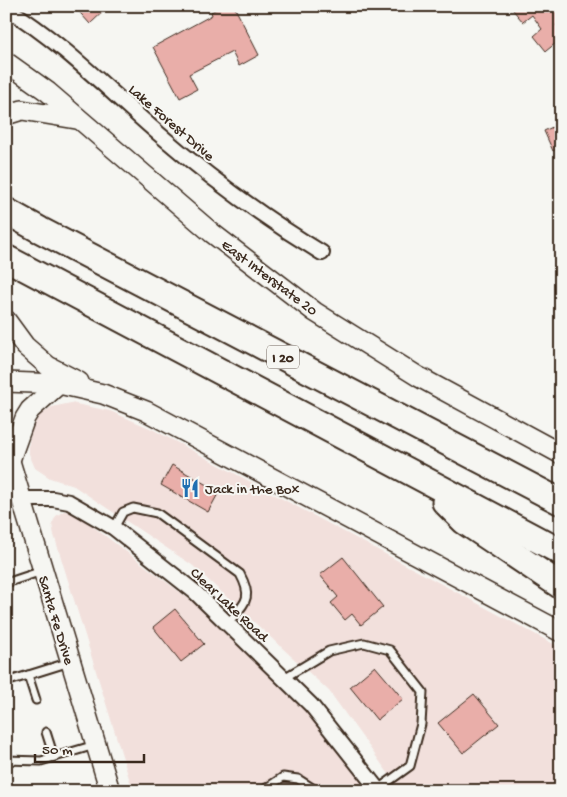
<svg xmlns="http://www.w3.org/2000/svg" width="567" height="797" font-family="'Gochi Hand',sans-serif">
<style>
.built{fill:#f2e0dc}
.building{fill:#e9aea9;stroke:#3b2a1e}
.lines{fill:none;stroke-linecap:round;stroke-linejoin:round}
.lane-casing{stroke:#3b2a1e;stroke-width:11}
.street-casing{stroke:#3b2a1e;stroke-width:18}
.secondary-casing{stroke:#3b2a1e;stroke-width:22}
.highway-casing{stroke:#3b2a1e;stroke-width:29}
.lane{stroke:#f6f6f2;stroke-width:7}
.street{stroke:#f6f6f2;stroke-width:14}
.secondary{stroke:#f6f6f2;stroke-width:19}
.highway{stroke:#f6f6f2;stroke-width:25}
.labels{text-anchor:middle;stroke-width:4;stroke-linejoin:round;paint-order:stroke}
.shield{fill:#f6f6f2;stroke:#73675e;stroke-width:1}
.shield-label{font-size:14px;font-weight:bold;fill:#3b2a1e}
.street-label{font-size:15px;fill:#3b2a1e;stroke:#f6f6f2}
.poi-label{font-size:15px;fill:#3b2a1e;stroke:#f6f6f2;text-anchor:start}
</style>
<rect width="100%" height="100%" fill="#f6f6f2"/>
<filter id="ink" filterUnits="userSpaceOnUse"><feTurbulence type="fractalNoise" baseFrequency=".02" numOctaves="2"/><feDisplacementMap in="SourceGraphic" scale="10" xChannelSelector="R" yChannelSelector="G"/><feConvolveMatrix kernelMatrix="1 2 1 2 8 2 1 2 1" color-interpolation-filters="sRGB"/></filter>
<g filter="url(#ink)">
<g class="built">
<path d="M71 403 110 411 152 429 561 648V791H401L329 691 192 565 74 486 50 478 35 468 29 454V442L32 428 40 415 52 407Z"/>
<path d="M64 511 75 513 230 630 319 720 358 772 369 791H133L54 535 52 524 56 516Z"/>
</g>
<g class="building">
<path d="M74 6H109L90 24Z"/>
<path d="M222 6H234L259 55 239 66 232 52 189 74 197 89 180 98 153 47 212 15 211 12Z"/>
<path d="M519 6H561V22L556 25 561 31V39L546 51 534 36 542 29 532 15 523 22 513 10Z"/>
<path d="M561 123V147L553 151 544 131Z"/>
<path d="M172 465 219 492 208 512 161 485Z"/>
<path d="M343 557 383 607 361 625 352 614 345 620 331 603 338 597 320 575Z"/>
<path d="M175 609 204 644 181 662 153 627Z"/>
<path d="M375 666 403 699 377 720 350 687Z"/>
<path d="M474 694 499 724 463 753 438 723Z"/>
</g>
<g class="lines">
<g class="lane-casing">
<g id="lane">
<path d="M114 528 123 512 133 508 157 513 240 574C254 600 244 603 228 623"/>
<path d="M6 583 42 571"/>
<path d="M28 675 36 700"/>
<path d="M284 678 329 651 364 643 390 650 423 692 421 724 410 766 378 789"/>
<path d="M6 682 70 662"/>
<path d="M46 732 54 757"/>
<path d="M6 760 41 761 95 745"/>
<path d="M262 791 283 777 298 779 317 791"/>
</g>
</g>
<g class="street-casing">
<g id="street">
<path d="M6 8C63 43 109 91 159 134 210 178 264 218 322 253"/>
<path d="M21 499H53L69 502 114 528 195 592 311 705 379 791"/>
</g>
</g>
<g class="secondary-casing">
<g id="secondary">
<path d="M6 62 48 92 212 233 315 312 419 377 561 454"/>
<path d="M6 115 22 110 76 119"/>
<path d="M6 320 25 346 48 366 79 382"/>
<path d="M6 382 59 384 103 394 146 411 561 632"/>
<path d="M6 448 110 791"/>
<path d="M10 460 25 418 30 410 59 384"/>
</g>
</g>
<g class="highway-casing">
<g id="highway">
<path d="M6 211 40 230 561 502"/>
<path d="M6 258 561 552"/>
<path d="M445 502 464 521 561 586"/>
</g>
</g>
<use href="#lane" class="lane"/>
<use href="#street" class="street"/>
<use href="#secondary" class="secondary"/>
<use href="#highway" class="highway"/>
</g>
</g>
<defs>
<g id="restaurant-bare" transform="scale(1.5)"><path d="M-5-6h1v4h1v-4h1v4h1v-4h1v5L-1.5 .5V6h-2V.5L-5-1ZM5-6V6H3V1.5H1.5Q1.5-4 5-6Z" fill="#1f6fb2" stroke="#f6f6f2" stroke-width="2.5" paint-order="stroke"/></g>
</defs>
<g fill-rule="evenodd">
<use href="#restaurant-bare" x="190" y="488"/>
</g>
<g class="labels">
<rect class="shield" x="267" y="345.5" width="32" height="23" rx="4"/>
<g class="shield-label">
<text x="283" y="362">I 20</text>
</g>
<g class="street-label">
<text transform="translate(172 122) rotate(41)" y="5">Lake Forest Drive</text>
<text transform="translate(270 277) rotate(37)" y="5">East Interstate 20</text>
<text transform="translate(230 604) rotate(43)" y="5">Clear Lake Road</text>
<text transform="translate(57 620) rotate(73)" y="5">Santa Fe Drive</text>
</g>
<g class="poi-label">
<text x="205" y="493">Jack in the Box</text>
</g>
</g>
<rect width="567" height="797" fill="none" stroke="#f6f6f2" stroke-width="25"/>
<rect x="12" y="12" width="542" height="772" fill="none" stroke="#3b2a1e" stroke-width="2" filter="url(#ink)"/>
<path d="M35 754v8h109v-8" fill="none" stroke="#3b2a1e" stroke-width="2.5"/>
<text x="42" y="754" font-size="15" fill="#3b2a1e" stroke="#f6f6f2" stroke-width="4" paint-order="stroke">50 m</text>
</svg>
